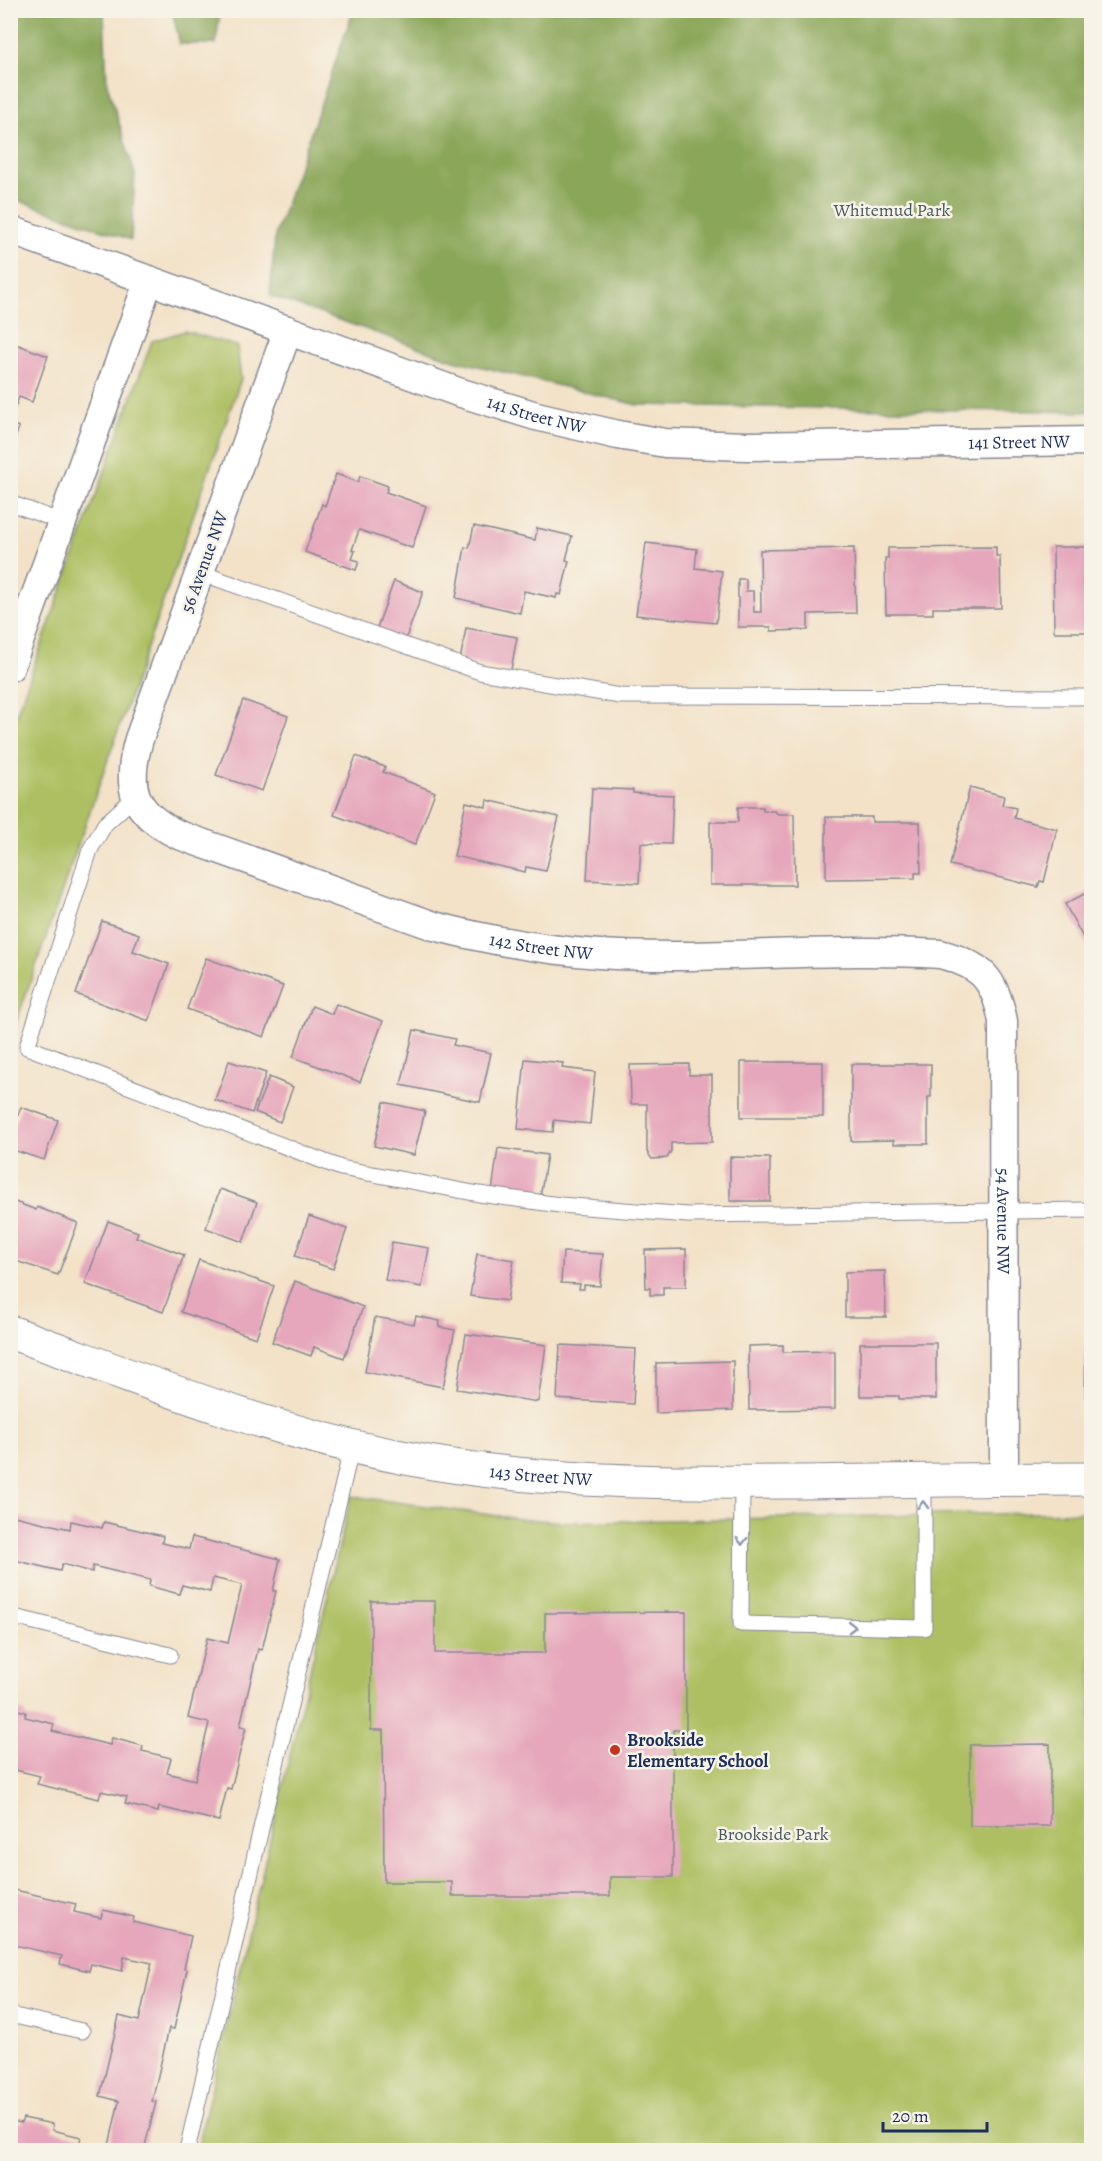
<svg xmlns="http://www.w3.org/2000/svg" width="1102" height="2161" font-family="Alegreya,serif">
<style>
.green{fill:#adbf62;stroke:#647760;stroke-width:1.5}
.forest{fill:#8aa658;stroke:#526a5b;stroke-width:1.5}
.building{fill:#e6a7bc}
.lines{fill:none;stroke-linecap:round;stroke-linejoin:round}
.service-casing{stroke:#878893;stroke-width:17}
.minor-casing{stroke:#878893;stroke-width:31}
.tertiary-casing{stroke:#878893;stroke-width:35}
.service{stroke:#fff;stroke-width:15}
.minor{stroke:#fff;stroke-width:28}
.tertiary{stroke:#fff;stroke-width:33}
.oneway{stroke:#8d97ae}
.poi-dot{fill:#c8321e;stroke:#f7f3e8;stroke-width:2}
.labels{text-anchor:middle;stroke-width:5;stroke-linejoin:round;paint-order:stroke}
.park-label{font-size:18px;fill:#475a5f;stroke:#f7f3e8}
.street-label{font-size:18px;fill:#1b2f5e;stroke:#f7f3e8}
.poi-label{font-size:18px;font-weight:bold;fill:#1b2f5e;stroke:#f7f3e8;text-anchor:start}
</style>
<rect width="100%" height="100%" fill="#f7f3e8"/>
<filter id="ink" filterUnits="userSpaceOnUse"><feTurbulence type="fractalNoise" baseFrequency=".0167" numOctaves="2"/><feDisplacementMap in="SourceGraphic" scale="12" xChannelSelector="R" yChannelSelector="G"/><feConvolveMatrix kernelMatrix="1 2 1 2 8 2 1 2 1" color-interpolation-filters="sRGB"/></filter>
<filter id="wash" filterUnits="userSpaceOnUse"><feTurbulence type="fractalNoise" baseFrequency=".008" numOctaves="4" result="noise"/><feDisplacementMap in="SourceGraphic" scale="24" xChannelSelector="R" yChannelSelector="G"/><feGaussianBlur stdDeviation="1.35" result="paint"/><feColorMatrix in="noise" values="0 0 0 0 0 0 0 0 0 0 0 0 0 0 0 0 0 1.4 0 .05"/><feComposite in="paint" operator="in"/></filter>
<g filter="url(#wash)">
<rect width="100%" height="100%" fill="#f3e2c8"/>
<g class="green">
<path d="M185 331 237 346 241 379 11 1037V729L152 341Z"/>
<path d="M351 1496 520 1519 569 1522 1091 1512V2150H197Z"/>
</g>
<g class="forest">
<path d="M11 10 106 11 104 13 107 84 135 174 131 240 11 198Z"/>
<path d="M172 11H220L216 44H180Z"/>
<path d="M353 11H1091V412L637 405 454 360 270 296 275 236Z"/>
</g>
<g id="blocks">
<g class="building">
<path d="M10 342 48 356 32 402 19 397 11 419Z"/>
<path d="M10 424 19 427 11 451H10Z"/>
<path d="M336 474 358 482 360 476 388 486 386 492 426 506 412 548 359 530 352 550 355 551 352 559 359 561 356 570 305 552 322 504 325 506Z"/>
<path d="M474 526 535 540 537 528 572 536 566 560 569 561 561 595 557 594 556 598 524 591 520 613 456 598 465 547 469 548Z"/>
<path d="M646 543 697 549 695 568 722 571 716 623 636 615Z"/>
<path d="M996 547V556H1000L1001 608H933V614H886L885 558H888V548Z"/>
<path d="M1053 547H1092V632H1054Z"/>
<path d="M854 548 856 613 808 614V630L771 631V627H738V579H746V591H753L754 612H761L760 550Z"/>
<path d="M394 581 423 592 404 643 375 633Z"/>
<path d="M466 628 517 637 511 670 460 661Z"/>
<path d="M243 700 288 716 262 791 216 775Z"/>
<path d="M356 756 385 767 383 772 435 792 415 845 334 815Z"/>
<path d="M970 787 1004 796 1002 805 1016 808 1014 818 1057 829 1044 882 1040 881 1038 887 950 865Z"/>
<path d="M592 788 633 790V793L673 795 671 844 641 843 639 883 587 880Z"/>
<path d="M487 800 559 817 546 871 526 867 525 872 454 856 466 802 486 807Z"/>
<path d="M738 807H763V811H774L778 814H794L795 885H710V822H738Z"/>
<path d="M826 817H872V822H920L921 873H915V878L826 879Z"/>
<path d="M1092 890V954L1065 904Z"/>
<path d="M102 921 139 934 133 951 169 964 149 1021 76 994Z"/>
<path d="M206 958 283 986 264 1037 187 1009Z"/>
<path d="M336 1004 383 1021 360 1082 293 1057 312 1006 332 1014Z"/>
<path d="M414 1030 455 1039 453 1045 491 1053 480 1102 401 1085Z"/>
<path d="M525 1059 563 1063 562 1068 595 1072 590 1124 554 1120 553 1132 518 1129Z"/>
<path d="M229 1061 266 1073 252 1113 215 1100Z"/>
<rect x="741" y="1062" width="82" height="55"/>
<path d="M689 1064V1075H712V1142L671 1143V1151L667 1158 652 1159 647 1152V1104H631L630 1065Z"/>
<path d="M851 1064H931V1097H928V1144H894V1140L851 1141Z"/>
<path d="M269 1077 293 1087 280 1122 255 1112Z"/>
<path d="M384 1102 425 1111 414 1155 374 1146Z"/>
<path d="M21 1107 58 1120 44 1160 10 1149V1136Z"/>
<path d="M498 1148 547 1155 540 1198 492 1191Z"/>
<path d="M730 1157 770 1158V1201H730Z"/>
<path d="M220 1189 257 1202 243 1242 206 1228Z"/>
<path d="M10 1200 36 1210 37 1207 78 1223 58 1275 10 1259Z"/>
<path d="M309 1216 347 1229 333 1269 295 1256Z"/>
<path d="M108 1221 138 1232 136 1237 184 1255 163 1312 85 1284Z"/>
<path d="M392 1242 429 1248 422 1287 385 1280Z"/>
<path d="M686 1249V1287H663V1295H650V1288H646L645 1250Z"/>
<path d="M563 1252 603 1254 600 1286 584 1285V1289H579L580 1284 561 1283Z"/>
<path d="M477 1254 514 1260 507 1301 470 1296Z"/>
<path d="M199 1260 274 1286 256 1338 181 1312Z"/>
<path d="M885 1271 886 1317H845V1272Z"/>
<path d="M295 1281 363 1307 344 1358 314 1347 311 1356 272 1342Z"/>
<path d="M416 1316 440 1321 439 1327 455 1330 443 1387 365 1372 375 1317 414 1324Z"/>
<path d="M466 1334 546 1345 538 1402 457 1389Z"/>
<path d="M1086 1342H1092V1397H1085Z"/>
<path d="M860 1343H936V1399H899V1396H860Z"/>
<path d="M560 1345 636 1349 633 1404 557 1399Z"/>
<path d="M783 1345V1352L835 1351V1409L749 1410 748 1346Z"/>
<path d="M733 1361V1410L656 1413V1363Z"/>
<path d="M10 1515 70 1529 71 1521 102 1528 104 1522 163 1536 162 1543 189 1549 192 1537 280 1559 273 1591H276L262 1650 258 1649 240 1726 246 1727 231 1789 227 1788 219 1821 159 1807 158 1812 125 1804 127 1797 101 1791 99 1799 37 1784 40 1776 11 1769 13 1761H10V1708L26 1712 25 1717 54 1724 52 1731 110 1745 112 1738 143 1746 142 1751 171 1758 167 1773 195 1780 209 1723 188 1718 207 1638 228 1643 242 1585 213 1578 210 1592 182 1585 179 1594 149 1586 150 1580 93 1566 92 1572 62 1564 60 1571 10 1559Z"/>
<path d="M371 1601H435V1653H545V1613L686 1612V1730H673V1877H610V1896H452V1882H384L383 1730H371Z"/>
<path d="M1050 1744V1826H970V1745Z"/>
<path d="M15 1890 76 1904 74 1912 101 1918 103 1910 134 1917 133 1922 191 1936 184 1969 187 1970 174 2029 169 2028 152 2101 156 2102 144 2150H108L119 2101 100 2096 119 2016 139 2021 152 1963 124 1957 122 1971 91 1964 89 1971 60 1964 62 1956 10 1944V1893L15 1894Z"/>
<path d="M23 2118 53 2124 52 2130 81 2137 78 2150H10V2121L21 2123Z"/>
</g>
</g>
</g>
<g filter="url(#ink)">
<use href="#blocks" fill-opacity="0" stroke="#878893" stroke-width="1.5"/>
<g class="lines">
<g class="service-casing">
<g id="service">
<path d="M10 503 62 522"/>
<path d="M201 573 480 672 620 696 1092 697"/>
<path d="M136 796 105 824 90 850 27 1047 341 1168 479 1194 560 1205 688 1215 1092 1210"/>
<path d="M742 1482 741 1624 924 1628V1480"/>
<path d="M10 1616 170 1655"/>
<path d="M10 2015 82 2031"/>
<path d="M187 2150 269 1794 352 1446"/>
</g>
</g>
<g class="minor-casing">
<g id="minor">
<path id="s1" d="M10 230 458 392 536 416 618 435 665 443 746 446 1092 441"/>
<path id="s2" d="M288 330 139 739C125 787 132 813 179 835L434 926C488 940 543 950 599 954 712 961 828 947 940 954 982 965 995 979 1003 1021L1004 1479"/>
<path d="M10 667 149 280"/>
</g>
</g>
<g class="tertiary-casing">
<g id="tertiary">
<path id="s3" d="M10 1332C138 1378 267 1431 401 1457 530 1483 661 1483 792 1482 892 1481 992 1479 1092 1479"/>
</g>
</g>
<use href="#service" class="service"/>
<use href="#minor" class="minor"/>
<use href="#tertiary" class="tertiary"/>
</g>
<defs><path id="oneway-chevron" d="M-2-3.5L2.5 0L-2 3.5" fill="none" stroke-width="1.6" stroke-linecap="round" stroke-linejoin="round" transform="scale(1.5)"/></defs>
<g class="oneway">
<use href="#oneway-chevron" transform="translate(923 1505) rotate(-89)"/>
<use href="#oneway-chevron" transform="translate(742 1541) rotate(91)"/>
<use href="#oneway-chevron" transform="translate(852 1627) rotate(1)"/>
</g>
</g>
<circle class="poi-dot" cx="615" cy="1750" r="6"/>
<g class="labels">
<g class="park-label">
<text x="892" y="216">Whitemud Park</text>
<text x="773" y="1840">Brookside Park</text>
</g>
<g class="street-label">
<text dy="6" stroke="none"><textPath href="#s1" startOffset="558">141 Street NW</textPath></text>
<text dy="6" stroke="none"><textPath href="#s1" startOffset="1044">141 Street NW</textPath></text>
<text transform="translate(204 562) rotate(-70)" y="6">56 Avenue NW</text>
<text dy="6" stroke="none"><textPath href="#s2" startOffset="933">142 Street NW</textPath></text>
<text dy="6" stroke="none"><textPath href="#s2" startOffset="1632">54 Avenue NW</textPath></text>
<text dy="6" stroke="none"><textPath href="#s3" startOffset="552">143 Street NW</textPath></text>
</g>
<g class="poi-label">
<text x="627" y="1746">Brookside<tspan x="627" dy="21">Elementary School</tspan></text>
</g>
</g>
<rect width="1102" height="2161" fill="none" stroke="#f7f3e8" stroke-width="36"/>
<path d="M883 2122v9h104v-9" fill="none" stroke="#1b2f5e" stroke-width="3"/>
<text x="892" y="2122" font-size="18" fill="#1b2f5e" stroke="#f7f3e8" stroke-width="4.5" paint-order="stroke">20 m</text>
</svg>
